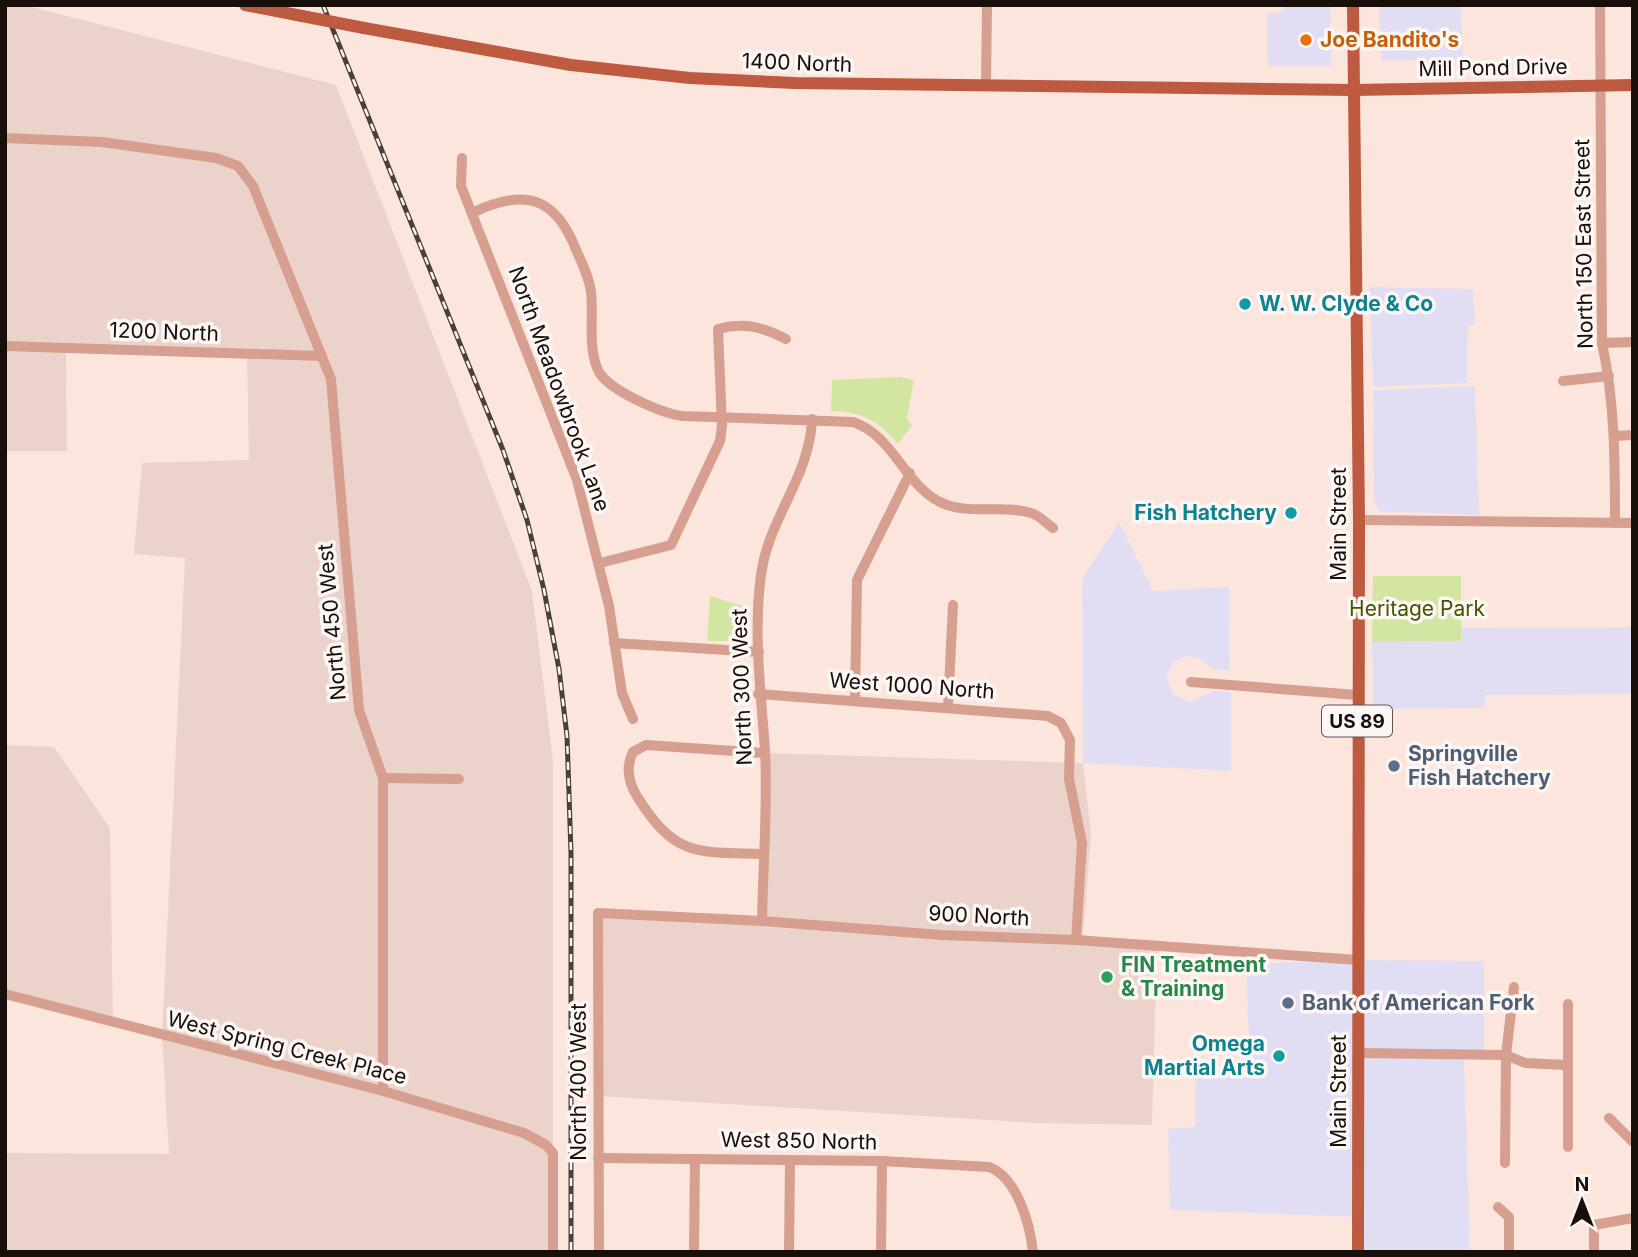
<svg xmlns="http://www.w3.org/2000/svg" width="1638" height="1257" font-family="Inter,sans-serif">
<style>
.commercial{fill:#e1def4}
.industrial{fill:#ebd3cb}
.green{fill:#d3e6a1}
.lines{fill:none;stroke-linecap:round;stroke-linejoin:round}
.minor{stroke:#d79f8f;stroke-width:10}
.major{stroke:#bd5a3f;stroke-width:12}
.rail-casing{stroke:#4b3f3a;stroke-width:5}
.rail{stroke:#fcf7f4;stroke-width:2.5;stroke-dasharray:8;stroke-linecap:butt}
.major-bridge{stroke:#bd5a3f;stroke-width:12}
.food-dot{fill:#e8710a;stroke:#fcf7f4;stroke-width:2.5}
.culture-dot{fill:#0f9aa8;stroke:#fcf7f4;stroke-width:2.5}
.service-dot{fill:#5c6f8a;stroke:#fcf7f4;stroke-width:2.5}
.leisure-dot{fill:#2e9e5b;stroke:#fcf7f4;stroke-width:2.5}
.labels{text-anchor:middle;stroke-width:7;stroke-linejoin:round;paint-order:stroke}
.shield{fill:#fcf7f4;stroke:#5c5551;stroke-width:2}
.shield-label{font-size:19px;font-weight:bold;fill:#180f0b}
.food-label{font-size:21px;font-weight:bold;fill:#c56008;stroke:#fcf7f4;text-anchor:start}
.street-label{font-size:21px;fill:#180f0b;stroke:#fcf7f4}
.culture-label{font-size:21px;font-weight:bold;fill:#0d838f;stroke:#fcf7f4;text-anchor:end}
.park-label{font-size:21px;fill:#465500;stroke:#fcf7f4}
.service-label{font-size:21px;font-weight:bold;fill:#4e5e75;stroke:#fcf7f4;text-anchor:start}
.leisure-label{font-size:21px;font-weight:bold;fill:#27864d;stroke:#fcf7f4;text-anchor:start}
</style>
<rect width="100%" height="100%" fill="#fce5dd"/>
<g class="commercial">
<path d="M1283 5H1330L1331 66H1268L1267 13 1283 12Z"/>
<path d="M1379 5H1461L1463 59 1381 61Z"/>
<path d="M1370 287 1473 289 1475 325H1468L1467 383 1373 387Z"/>
<path d="M1475 386 1479 515 1379 511 1374 499 1373 390Z"/>
<path d="M1119 522 1153 591 1229 587 1230 671 1213 669 1200 659 1188 656 1174 662 1166 678 1173 694 1189 702 1214 691 1231 692V771L1083 763 1082 579Z"/>
<path d="M1633 627V694L1485 695 1484 708 1373 709 1372 642 1460 641 1461 628Z"/>
<path d="M1358 960 1484 961V1054L1464 1055 1470 1252H1358V1217L1170 1210 1168 1129 1195 1127 1196 1076 1250 1074 1246 964Z"/>
</g>
<g class="industrial">
<path d="M5 5H24L336 85 532 591 553 761V1252H5V1153L169 1154 162 1036 185 558 134 554 142 463 249 460 247 354 66 349 67 451H5Z"/>
<path d="M5 745 54 747 110 828 113 1023 5 994Z"/>
<path d="M765 753 1083 763 1091 836 1083 935 1157 948 1152 1125 1037 1123 598 1096V913L762 920Z"/>
</g>
<g class="green">
<path d="M900 377 914 380 907 418 912 426 898 444C878 420 862 412 831 411L832 380Z"/>
<path d="M1373 576H1461V641L1372 642Z"/>
<path d="M710 596 749 608 748 641H707Z"/>
</g>
<g class="lines">
<g class="minor">
<path d="M1600 5 1602 343C1615 403 1615 461 1615 523"/>
<path d="M986 84 987 5"/>
<path d="M5 138 102 142 216 158 238 166 253 186 331 379 359 710 383 778V1091"/>
<path d="M462 158 461 186 577 480 609 606 622 693 633 719"/>
<path d="M472 213C526 187 556 197 577 252 583 265 589 278 591 292 594 317 587 349 599 372 609 390 662 414 683 416L853 422C893 435 904 484 940 502 969 516 1001 504 1031 513 1039 515 1047 524 1053 528"/>
<path d="M1602 343 1633 342"/>
<path d="M5 346 322 356"/>
<path d="M1563 381 1609 376"/>
<path d="M1615 436 1633 435"/>
<path d="M1359 520 1633 523"/>
<path d="M600 563 671 545 720 441 722 426 718 329C744 322 763 327 786 339"/>
<path d="M614 643 759 652"/>
<path d="M1191 682 1357 695"/>
<path d="M758 694 1048 716 1061 723 1070 740 1069 779 1082 843 1076 940"/>
<path d="M855 701 857 580 910 473"/>
<path d="M948 707 953 605"/>
<path d="M383 778 459 779"/>
<path d="M763 854C698 852 676 858 638 798 629 784 625 768 633 752L646 745 765 753"/>
<path d="M762 921C763 864 768 806 765 750 761 692 753 633 761 575 768 519 810 477 812 419"/>
<path d="M5 994 383 1091 524 1133 546 1145 553 1153V1252"/>
<path d="M1359 1053 1506 1055 1525 1063 1566 1065"/>
<path d="M1609 1118 1633 1142"/>
<path d="M1568 1147V1004"/>
<path d="M598 1158 882 1161 989 1167C1017 1177 1030 1224 1033 1252"/>
<path d="M1505 1163 1506 1055 1514 987"/>
<path d="M1498 1207 1509 1217V1252"/>
<path d="M599 1252 598 913 762 921 942 935 1076 940 1358 960"/>
<path d="M694 1252 695 1159"/>
<path d="M789 1252 790 1161"/>
<path d="M881 1252 882 1161"/>
<path d="M1594 1252V1225L1633 1218"/>
</g>
<g class="major">
<path d="M245 5 302 16"/>
<path d="M1353 5 1359 520 1358 1252"/>
<path d="M364 28 571 65 690 78 795 83 1354 90 1633 85"/>
</g>
<g class="rail-casing">
<path id="rail" d="M323 5 503 450 527 520 544 590 559 669 567 736 571 853V1252"/>
</g>
<use href="#rail" class="rail"/>
<path class="major-bridge" d="M302 16 364 28"/>
</g>
<circle class="food-dot" cx="1306" cy="40" r="7"/>
<g class="culture-dot">
<circle cx="1245" cy="304" r="7"/>
<circle cx="1291" cy="513" r="7"/>
<circle cx="1279" cy="1056" r="7"/>
</g>
<g class="service-dot">
<circle cx="1394" cy="766" r="7"/>
<circle cx="1288" cy="1003" r="7"/>
</g>
<circle class="leisure-dot" cx="1107" cy="977" r="7"/>
<g class="labels">
<rect class="shield" x="1322" y="705.5" width="70" height="31" rx="5"/>
<g class="shield-label">
<text x="1357" y="728">US 89</text>
</g>
<g class="food-label">
<text x="1320" y="47">Joe Bandito's</text>
</g>
<g class="street-label">
<text transform="translate(797 63) rotate(2)" y="7">1400 North</text>
<text transform="translate(1493 68) rotate(-1)" y="7">Mill Pond Drive</text>
<text transform="translate(1584 244) rotate(-91)" y="7">North 150 East Street</text>
<text transform="translate(164 332) rotate(2)" y="7">1200 North</text>
<text transform="translate(559 389) rotate(70)" y="7">North Meadowbrook Lane</text>
<text transform="translate(1339 524) rotate(-90)" y="7">Main Street</text>
<text transform="translate(332 622) rotate(-95)" y="7">North 450 West</text>
<text transform="translate(912 686) rotate(4)" y="7">West 1000 North</text>
<text transform="translate(742 687) rotate(-92)" y="7">North 300 West</text>
<text transform="translate(979 916) rotate(3)" y="7">900 North</text>
<text transform="translate(287 1048) rotate(14)" y="7">West Spring Creek Place</text>
<text transform="translate(579 1082) rotate(-90)" y="7">North 400 West</text>
<text transform="translate(1339 1091) rotate(-90)" y="7">Main Street</text>
<text transform="translate(799 1141) rotate(1)" y="7">West 850 North</text>
</g>
<g class="culture-label">
<text x="1259" y="311" text-anchor="start">W. W. Clyde &amp; Co</text>
<text x="1277" y="520">Fish Hatchery</text>
<text x="1265" y="1051">Omega<tspan x="1265" dy="24">Martial Arts</tspan></text>
</g>
<g class="park-label">
<text x="1417" y="616">Heritage Park</text>
</g>
<g class="service-label">
<text x="1408" y="761">Springville<tspan x="1408" dy="24">Fish Hatchery</tspan></text>
<text x="1302" y="1010">Bank of American Fork</text>
</g>
<g class="leisure-label">
<text x="1121" y="972">FIN Treatment<tspan x="1121" dy="24">&amp; Training</tspan></text>
</g>
</g>
<rect width="1638" height="1257" fill="none" stroke="#180f0b" stroke-width="14"/>
<g transform="translate(1582 1201)" stroke="#fcf7f4" stroke-width="5" paint-order="stroke">
<path d="M0-5L12 26L0 18L-12 26Z" fill="#180f0b"/>
<text y="-10" font-size="19" font-weight="bold" text-anchor="middle" fill="#180f0b">N</text>
</g>
</svg>
